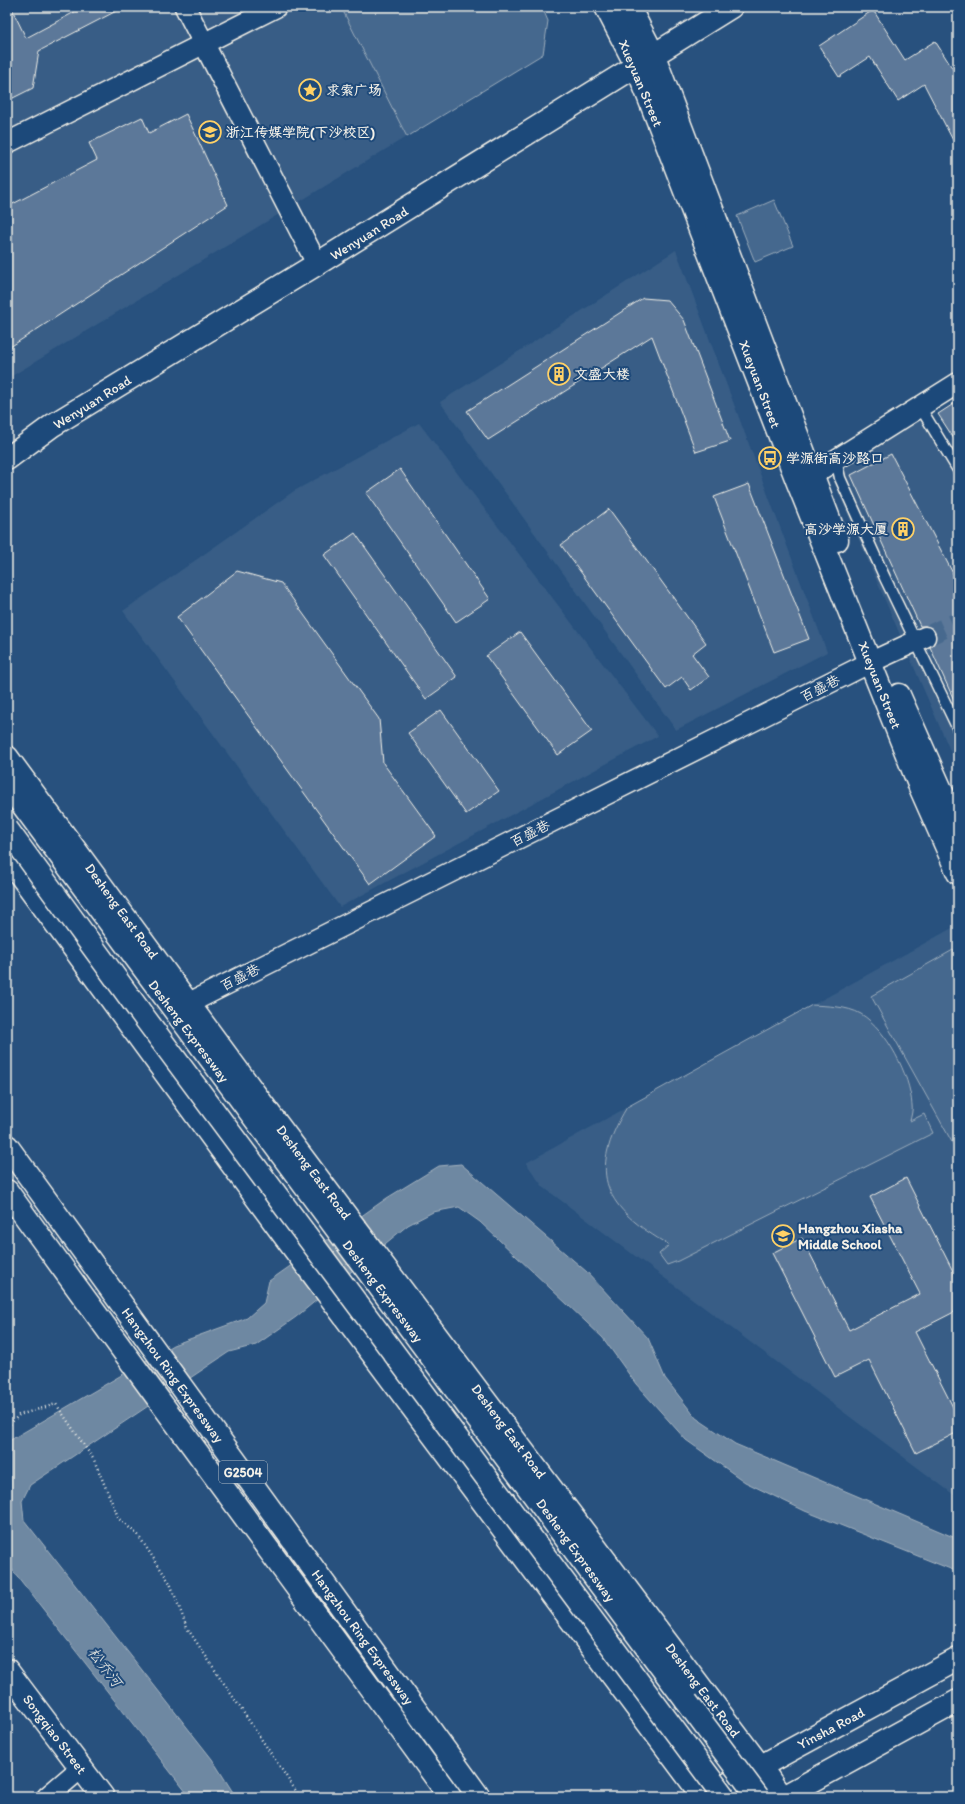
<svg xmlns="http://www.w3.org/2000/svg" width="965" height="1804" font-family="Itim,'LXGW WenKai TC',sans-serif">
<style>
.built{fill:#375d86}
.green{fill:#45688e;stroke:#9cacbb}
.water{fill:#6e88a2;stroke:#a4b2be}
.building{fill:#5b7899;stroke:#f4f1e8}
.lines{fill:none;stroke-linecap:round;stroke-linejoin:round}
.minor-tunnel{stroke:#47698e;stroke-width:20;stroke-dasharray:20 10;stroke-linecap:butt}
.service-casing{stroke:#f4f1e8;stroke-width:13}
.minor-casing{stroke:#f4f1e8;stroke-width:23}
.tertiary-casing{stroke:#f4f1e8;stroke-width:25}
.secondary-casing{stroke:#f4f1e8;stroke-width:25}
.primary-casing{stroke:#f4f1e8;stroke-width:25}
.trunk-casing{stroke:#f4f1e8;stroke-width:25}
.motorway-casing{stroke:#f4f1e8;stroke-width:25}
.path{stroke:#f4f1e8;stroke-width:2.5;stroke-dasharray:1 3;stroke-linecap:butt}
.service{stroke:#1f4a7a;stroke-width:10}
.minor{stroke:#1f4a7a;stroke-width:20}
.tertiary{stroke:#1f4a7a;stroke-width:22}
.secondary{stroke:#1f4a7a;stroke-width:22}
.primary{stroke:#1f4a7a;stroke-width:22}
.trunk{stroke:#1f4a7a;stroke-width:22}
.motorway{stroke:#1f4a7a;stroke-width:22}
.trunk-bridge-casing{stroke:#f4f1e8;stroke-width:25;stroke-linecap:butt}
.trunk-bridge{stroke:#1f4a7a;stroke-width:22}
.labels{text-anchor:middle;stroke-width:4;stroke-linejoin:round;paint-order:stroke}
.shield{fill:#1f4a7a;stroke:#b4bfc7;stroke-width:1}
.shield-label{font-size:13px;font-weight:bold;fill:#f4f1e8}
.street-label{font-size:14px;fill:#f4f1e8;stroke:#1f4a7a}
.poi-label{font-size:14px;font-weight:bold;fill:#f4f1e8;stroke:#1f4a7a;text-anchor:start}
.water-label{font-size:15px;font-style:italic;fill:#d9dcda;stroke:#1f4a7a}
</style>
<rect width="100%" height="100%" fill="#28517e"/>
<filter id="ink" filterUnits="userSpaceOnUse"><feTurbulence type="fractalNoise" baseFrequency=".025" numOctaves="2"/><feDisplacementMap in="SourceGraphic" scale="8" xChannelSelector="R" yChannelSelector="G"/><feConvolveMatrix kernelMatrix="1 2 1 2 8 2 1 2 1" color-interpolation-filters="sRGB"/></filter>
<g filter="url(#ink)">
<g class="built">
<path d="M7 7H542L548 21 543 54 7 379Z"/>
<path d="M676 250 827 652 676 730 440 402Z"/>
<path d="M920 407 958 469V769L827 466Z"/>
<path d="M419 423 658 736 340 907 123 611 294 491Z"/>
<path d="M954 927 958 935V1498L543 1187 526 1163Z"/>
</g>
<g class="green">
<path d="M341 7H542L548 21 543 54 407 137Z"/>
<path d="M774 200 793 246 755 262 737 216Z"/>
<path d="M953 950 958 959V1153L871 996Z"/>
<path d="M812 1005C827 1006 847 1006 861 1014 887 1030 910 1075 912 1105 913 1110 911 1116 910 1121L924 1114 933 1133 678 1261 667 1265 659 1254 669 1245C605 1208 586 1175 627 1107Z"/>
</g>
<path class="water" d="M461 1164 587 1272 648 1338 665 1378 696 1418 735 1444 958 1539V1572L805 1511 745 1482 686 1440 636 1384 603 1338 480 1222 459 1207 433 1212 408 1225 296 1317 256 1345 229 1352 30 1485 22 1501 24 1520 212 1759 236 1797H190L7 1563V1442L173 1345 247 1318 264 1303 269 1281 387 1198 439 1166Z"/>
<g class="building">
<path d="M7 7H11L26 38 84 7H124L39 51 33 88 7 101Z"/>
<path d="M873 10 905 60 935 41 958 77V150L924 84 898 101 870 57 839 77 819 46Z"/>
<path d="M186 114 228 205 7 349V207L97 160 89 143 142 117 149 133Z"/>
<path d="M643 298 667 300 684 320 730 441 696 452 652 336 488 440 467 411Z"/>
<path d="M958 401V445L938 414Z"/>
<path d="M891 454 958 583V709L930 647 936 638 935 632 926 626H920L851 475Z"/>
<path d="M400 469 490 599 456 622 366 493Z"/>
<path d="M749 484 809 639 774 652 714 497Z"/>
<path d="M609 509 706 643 692 654 709 677 691 690 682 677 666 689 561 545Z"/>
<path d="M355 533 457 677 426 699 324 555Z"/>
<path d="M237 571 281 583 379 719 383 763 436 836 370 884 177 617Z"/>
<path d="M520 632 592 731 558 755 486 656Z"/>
<path d="M441 710 499 791 466 814 408 733Z"/>
<path d="M906 1178 958 1281V1310L915 1332 958 1417V1432L916 1453 869 1360 835 1377 772 1253 802 1238 849 1330 920 1294 870 1197Z"/>
</g>
<g class="lines">
<path class="minor-tunnel" d="M925 637 958 622"/>
<g class="service-casing">
<g id="service">
<path d="M920 407 958 470"/>
<path d="M836 460 840 478 885 578 958 729"/>
</g>
</g>
<g class="minor-casing">
<g id="minor">
<path d="M185 7 317 264"/>
<path d="M7 143 276 7"/>
<path d="M799 483 958 383"/>
<path d="M189 1003 871 662 925 637"/>
<path d="M47 1797 81 1768"/>
</g>
</g>
<g class="tertiary-casing">
<g id="tertiary">
<path d="M7 1670 103 1797"/>
<path d="M704 1797 958 1659"/>
<path d="M783 1797 958 1701"/>
</g>
</g>
<g class="secondary-casing">
<g id="secondary">
<path d="M606 7 637 67 798 483 920 787 958 873"/>
<path d="M629 7 654 56 837 540"/>
<path d="M7 459 53 425 317 264 731 7"/>
<path d="M899 695 958 828"/>
</g>
</g>
<g class="primary-casing">
<g id="primary">
<path d="M7 757 269 1113 760 1766 781 1797"/>
<path d="M7 857 280 1230 703 1797"/>
</g>
</g>
<g class="trunk-casing">
<path id="trunk" d="M7 784 687 1702"/>
</g>
<g class="motorway-casing">
<g id="motorway">
<path d="M7 1146 479 1797"/>
<path d="M7 1191C153 1394 303 1595 450 1797"/>
</g>
</g>
<path class="path" d="M7 1427 19 1415 56 1404 94 1460 119 1519 138 1535 170 1583 187 1628 300 1797"/>
<use href="#service" class="service"/>
<use href="#minor" class="minor"/>
<use href="#tertiary" class="tertiary"/>
<use href="#secondary" class="secondary"/>
<use href="#primary" class="primary"/>
<use href="#trunk" class="trunk"/>
<use href="#motorway" class="motorway"/>
<g class="trunk-bridge-casing">
<g id="trunk-bridge">
<path d="M7 829 144 1017 724 1797"/>
<path d="M687 1702 758 1797"/>
</g>
</g>
<use href="#trunk-bridge" class="trunk-bridge"/>
</g>
</g>
<defs>
<g id="sight-ring" transform="scale(1.15)"><circle r="9.5" fill="#1f4a7a" stroke="#ffd166" stroke-width="1.5"/><path d="M0-6L1.8-2.2L6-1.7L2.9 1.2L3.7 5.4L0 3.3L-3.7 5.4L-2.9 1.2L-6-1.7L-1.8-2.2Z" fill="#ffd166"/></g>
<g id="university-ring" transform="scale(1.15)"><circle r="9.5" fill="#1f4a7a" stroke="#ffd166" stroke-width="1.5"/><path d="M0-5L7-2L0 1L-7-2ZM-4 1L0 2.5L4 1V4Q0 6-4 4Z" fill="#ffd166"/></g>
<g id="building-ring" transform="scale(1.15)"><circle r="9.5" fill="#1f4a7a" stroke="#ffd166" stroke-width="1.5"/><path d="M-4-6H4V6H1V3H-1V6H-4ZM-2.5-4.3h1.7v1.8h-1.7ZM.8-4.3h1.7v1.8H.8ZM-2.5-1h1.7V.8h-1.7ZM.8-1h1.7V.8H.8Z" fill="#ffd166"/></g>
<g id="bus-ring" transform="scale(1.15)"><circle r="9.5" fill="#1f4a7a" stroke="#ffd166" stroke-width="1.5"/><path d="M-5-6H5V4H4V6H2V4H-2V6H-4V4H-5ZM-3.5-4V0h7V-4ZM-3.5 1.2v1.5H-2V1.2ZM2 1.2v1.5H3.5V1.2Z" fill="#ffd166"/></g>
<g id="school-ring" transform="scale(1.15)"><circle r="9.5" fill="#1f4a7a" stroke="#ffd166" stroke-width="1.5"/><path d="M0-5L7-2L0 1L-7-2ZM-4 1L0 2.5L4 1V4Q0 6-4 4Z" fill="#ffd166"/></g>
</defs>
<g fill-rule="evenodd">
<use href="#sight-ring" x="310" y="90"/>
<use href="#university-ring" x="210" y="132"/>
<use href="#building-ring" x="559" y="374"/>
<use href="#bus-ring" x="770" y="458"/>
<use href="#building-ring" x="903" y="529"/>
<use href="#school-ring" x="783" y="1236"/>
</g>
<g class="labels">
<rect class="shield" x="219" y="1461" width="48" height="22" rx="3"/>
<g class="shield-label">
<text x="243" y="1477">G2504</text>
</g>
<g class="street-label">
<text transform="translate(641 83) rotate(67)" y="5">Xueyuan Street</text>
<text transform="translate(369 233) rotate(-32)" y="5">Wenyuan Road</text>
<text transform="translate(760 384) rotate(69)" y="5">Xueyuan Street</text>
<text transform="translate(92 402) rotate(-32)" y="5">Wenyuan Road</text>
<text transform="translate(880 685) rotate(68)" y="5">Xueyuan Street</text>
<text transform="translate(820 688) rotate(-27)" y="5">百盛巷</text>
<text transform="translate(530 833) rotate(-27)" y="5">百盛巷</text>
<text transform="translate(122 911) rotate(54)" y="5">Desheng East Road</text>
<text transform="translate(240 977) rotate(-27)" y="5">百盛巷</text>
<text transform="translate(189 1031) rotate(53)" y="5">Desheng Expressway</text>
<text transform="translate(314 1172) rotate(53)" y="5">Desheng East Road</text>
<text transform="translate(383 1291) rotate(53)" y="5">Desheng Expressway</text>
<text transform="translate(173 1375) rotate(54)" y="5">Hangzhou Ring Expressway</text>
<text transform="translate(509 1431) rotate(53)" y="5">Desheng East Road</text>
<text transform="translate(576 1550) rotate(54)" y="5">Desheng Expressway</text>
<text transform="translate(363 1637) rotate(54)" y="5">Hangzhou Ring Expressway</text>
<text transform="translate(703 1690) rotate(53)" y="5">Desheng East Road</text>
<text transform="translate(831 1728) rotate(-28)" y="5">Yinsha Road</text>
<text transform="translate(55 1734) rotate(53)" y="5">Songqiao Street</text>
</g>
<g class="poi-label">
<text x="326" y="95">求索广场</text>
<text x="226" y="137">浙江传媒学院(下沙校区)</text>
<text x="574" y="379">文盛大楼</text>
<text x="786" y="463">学源街高沙路口</text>
<text x="888" y="534" text-anchor="end">高沙学源大厦</text>
<text x="798" y="1233">Hangzhou Xiasha<tspan x="798" dy="16">Middle School</tspan></text>
</g>
<g class="water-label">
<text transform="translate(105 1667) rotate(53)" y="5">松乔河</text>
</g>
</g>
<rect width="965" height="1804" fill="none" stroke="#1f4a7a" stroke-width="24"/>
<rect x="12" y="12" width="941" height="1780" fill="none" stroke="#f4f1e8" stroke-width="1.5" filter="url(#ink)"/>
</svg>
